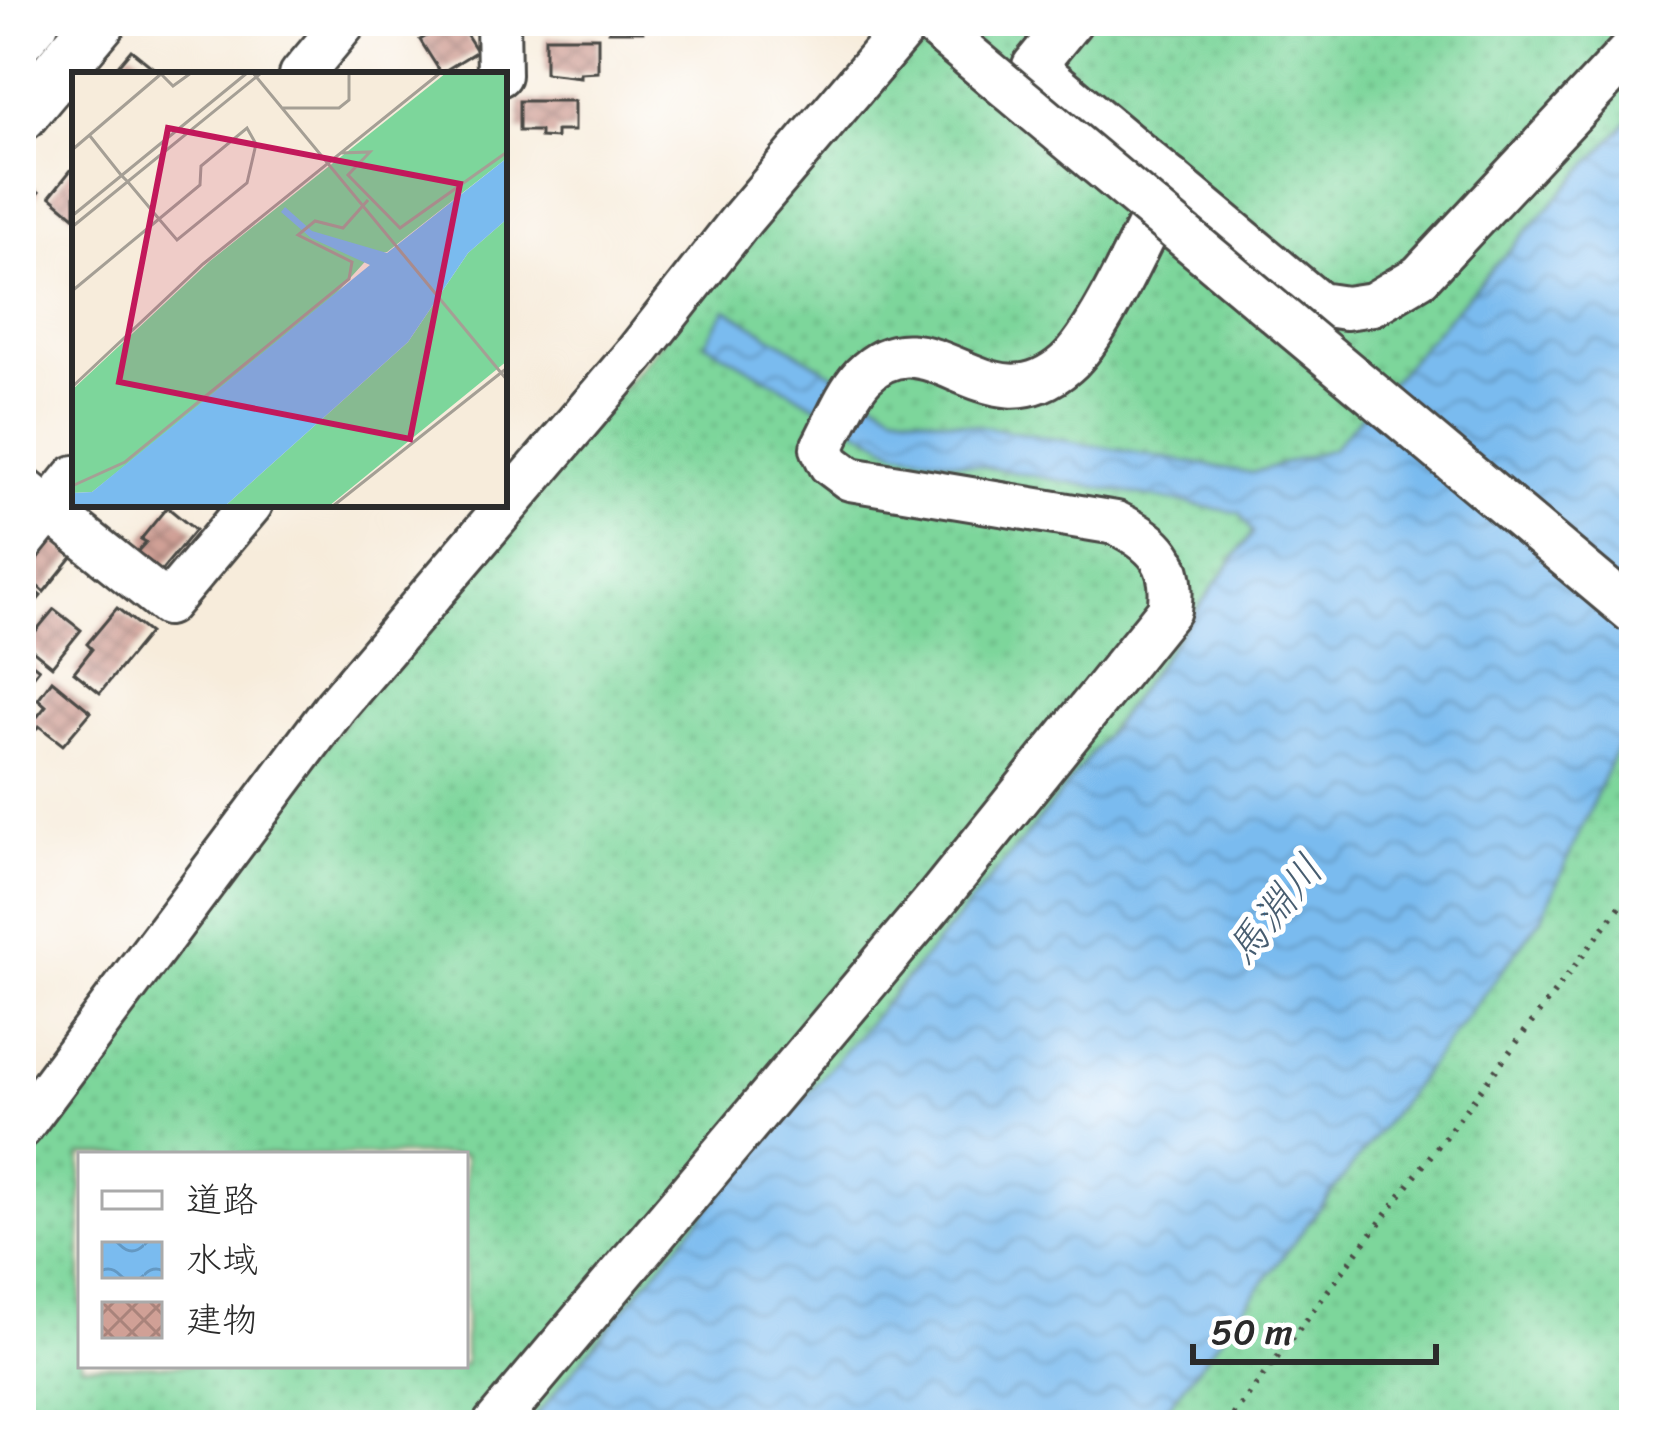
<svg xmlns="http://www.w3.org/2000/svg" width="1655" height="1446" font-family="Sriracha,'Klee One',sans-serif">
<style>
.grass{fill:url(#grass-dots);stroke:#548063;stroke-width:3;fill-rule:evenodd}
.water{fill:url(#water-waves);stroke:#52738d;stroke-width:3}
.building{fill:url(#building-cross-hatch)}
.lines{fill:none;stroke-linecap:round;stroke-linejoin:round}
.minor-casing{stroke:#4a4845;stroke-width:48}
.major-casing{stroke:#4a4845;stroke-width:57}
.path{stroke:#4a4845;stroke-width:6;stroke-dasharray:3 9;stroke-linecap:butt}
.minor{stroke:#fff;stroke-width:42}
.major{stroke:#fff;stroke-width:51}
.minor-bridge-casing{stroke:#4a4845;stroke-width:48;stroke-linecap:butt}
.minor-bridge{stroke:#fff;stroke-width:42}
.labels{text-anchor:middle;stroke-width:10;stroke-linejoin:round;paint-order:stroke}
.water-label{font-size:42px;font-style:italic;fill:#475d70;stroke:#fff}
.inset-road{fill:none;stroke:#a59f95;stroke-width:3}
.view{fill:#c2185b;fill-opacity:0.15;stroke:#c2185b;stroke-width:6}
.inset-edge{fill:none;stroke:#2b2b2b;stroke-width:6}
</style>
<defs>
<pattern id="grass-dots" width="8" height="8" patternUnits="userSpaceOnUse" patternTransform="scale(3)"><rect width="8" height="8" fill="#7dd69b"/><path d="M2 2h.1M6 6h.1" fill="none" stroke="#6cb886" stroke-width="1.8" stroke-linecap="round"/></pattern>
<pattern id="water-waves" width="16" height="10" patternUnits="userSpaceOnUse" patternTransform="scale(3)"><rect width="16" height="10" fill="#7abbef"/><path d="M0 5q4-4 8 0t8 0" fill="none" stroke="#6498c2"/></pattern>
<pattern id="building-cross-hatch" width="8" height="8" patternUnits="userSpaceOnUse" patternTransform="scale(3)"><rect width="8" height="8" fill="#d0a096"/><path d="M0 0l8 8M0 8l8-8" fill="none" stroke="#a9837b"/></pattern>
</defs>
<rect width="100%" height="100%" fill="#fff"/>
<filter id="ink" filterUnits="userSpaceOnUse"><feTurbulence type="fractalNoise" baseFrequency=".00833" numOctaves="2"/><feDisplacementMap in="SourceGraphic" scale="24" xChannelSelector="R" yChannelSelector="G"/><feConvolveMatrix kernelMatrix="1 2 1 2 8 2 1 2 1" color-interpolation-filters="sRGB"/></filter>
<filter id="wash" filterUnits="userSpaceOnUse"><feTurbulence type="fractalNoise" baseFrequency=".004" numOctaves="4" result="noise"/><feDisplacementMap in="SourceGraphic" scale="48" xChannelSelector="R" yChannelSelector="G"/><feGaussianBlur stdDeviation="2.7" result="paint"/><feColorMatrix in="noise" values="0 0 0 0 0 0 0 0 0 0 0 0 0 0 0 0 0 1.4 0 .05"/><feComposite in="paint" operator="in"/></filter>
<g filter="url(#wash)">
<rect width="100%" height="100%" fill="#f7ecdb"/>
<g class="grass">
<path d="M932 21H1634V115L1468 295 1332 450 1252 473 1253 532C1181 630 1112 731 1035 825 870 1028 693 1221 529 1425H21V1155L371 686ZM81 1155H465V1365H81Z"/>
<path d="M1634 709V1425H1154L1541 919Z"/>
</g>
<path class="water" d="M1634 115V709L1541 919 1154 1425H529C693 1221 869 1028 1035 825 1112 732 1181 630 1253 533L1240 513 897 451 705 343 726 309 894 411 1252 473 1332 449 1468 295Z"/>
<g id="blocks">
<g class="building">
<path d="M451 21H458L477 51 441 73 420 40Z"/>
<rect x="609" y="21" width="34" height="10"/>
<path d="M545 37H598V72L580 73V77L545 73Z"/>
<path d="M131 50 162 75H110Z"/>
<path d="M519 101H574V131H556V138L540 137V131H519Z"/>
<path d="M75 165V217L50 196Z"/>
<path d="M21 178 39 192 21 214Z"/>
<path d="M167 507 195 530 160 572 136 553 146 542 141 539Z"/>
<path d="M49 537 73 556 44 592 21 572Z"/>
<path d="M21 580 41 596 21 620Z"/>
<path d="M117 608 149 633 100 693 74 672 92 649 87 644Z"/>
<path d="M54 609 81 630 52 666 25 644Z"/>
<path d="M21 655 39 669 21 691Z"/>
<path d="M52 680 91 712 63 745 39 726 34 731 21 720V703L38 716 46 706 38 699Z"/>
</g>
</g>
</g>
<g filter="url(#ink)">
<use href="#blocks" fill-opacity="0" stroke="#4a4845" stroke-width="3"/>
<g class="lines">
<g class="minor-casing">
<g id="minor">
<path d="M498 21 499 75"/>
<path d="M1071 21 1034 66 1319 304 1346 308 1373 304 1420 276 1634 47"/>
<path d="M301 75 346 21"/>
<path d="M21 487 167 604 251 504"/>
<path d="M21 544 75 477"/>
<path d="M21 1127 336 706 634 356 742 219 910 21"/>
<path d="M494 1425 939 896 1169 610C1177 563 1155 542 1116 523L850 479 830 464 822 448C834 426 846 394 863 376 928 309 987 433 1066 364 1101 334 1147 225 1171 180"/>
</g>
</g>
<g class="major-casing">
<g id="major">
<path d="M21 35 33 21"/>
<path d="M21 115 100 21"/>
</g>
</g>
<path class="path" d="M1226 1425 1634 888"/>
<use href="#minor" class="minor"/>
<use href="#major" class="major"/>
<g class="minor-bridge-casing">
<path id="minor-bridge" d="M935 27 1634 613"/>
</g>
<use href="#minor-bridge" class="minor-bridge"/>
</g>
</g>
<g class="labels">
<g class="water-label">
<text transform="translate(1274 909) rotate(-51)" y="15">馬淵川</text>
</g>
</g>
<g transform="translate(72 72)">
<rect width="435" height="435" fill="#f7ecdb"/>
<path d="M374 1H435V86L315 180 300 182 251 236 20 420 0 421V318L138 189ZM435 147V289L257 434H153L336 270 396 181Z" fill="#7dd69b"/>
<path d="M435 86V147L396 181 336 270 153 434H0V421L20 420 298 193 239 166 209 140 213 135 240 159 315 181Z" fill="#7abbef"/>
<path class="inset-road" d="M181 1 435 308M89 2 101 14 119 1M211 36H267L277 28V1M0 78 89 2M269 81 298 80 276 103 328 156 435 80M0 144 175 1M0 155 189 1M0 219 87 147 128 113 129 94 175 56 184 72 175 111 105 168 87 147 56 110 49 103 18 64M0 315 131 192 368 1M0 414 53 390 277 207 280 190 226 163 243 149 271 156 296 128M261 434 435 296"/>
<path class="view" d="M96 56 388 112 338 367 47 310Z"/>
<rect width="435" height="435" class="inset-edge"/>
</g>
<rect width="1655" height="1446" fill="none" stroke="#fff" stroke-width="72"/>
<rect x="78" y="1152" width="390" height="216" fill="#ffffff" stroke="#aaaaaa" stroke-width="3"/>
<rect x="102" y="1191" width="60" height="18" fill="#ffffff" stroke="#aaaaaa" stroke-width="3"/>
<text x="186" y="1212" font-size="36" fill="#2b2b2b">道路</text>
<rect x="102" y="1242" width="60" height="36" fill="url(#water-waves)" stroke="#aaaaaa" stroke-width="3"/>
<text x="186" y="1272" font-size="36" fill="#2b2b2b">水域</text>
<rect x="102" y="1302" width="60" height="36" fill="url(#building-cross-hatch)" stroke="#aaaaaa" stroke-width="3"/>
<text x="186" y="1332" font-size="36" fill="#2b2b2b">建物</text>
<path d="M1193 1344v18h243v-18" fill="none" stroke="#2b2b2b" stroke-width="6"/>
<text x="1211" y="1344" font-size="36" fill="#2b2b2b" stroke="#ffffff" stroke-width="9" paint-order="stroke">50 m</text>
</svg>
